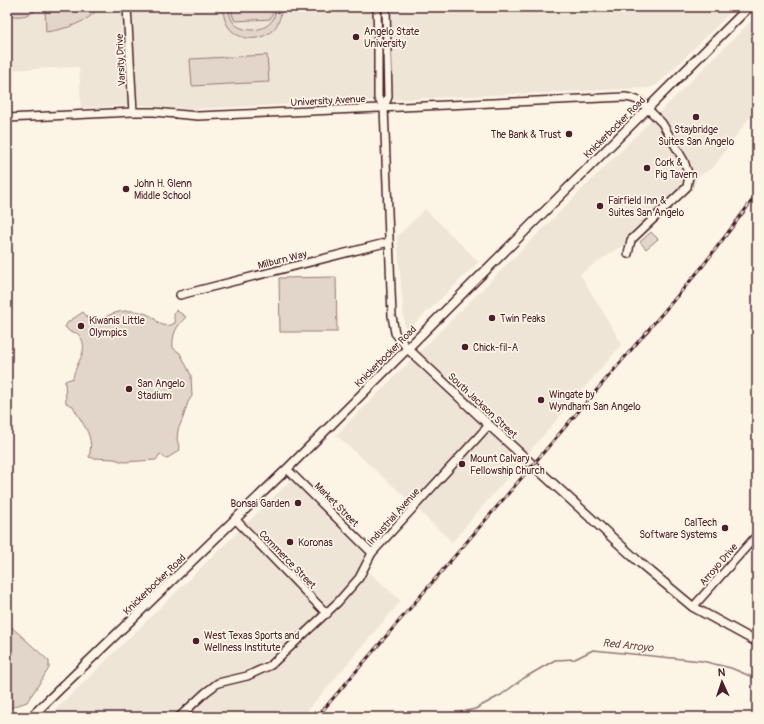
<svg xmlns="http://www.w3.org/2000/svg" width="764" height="724" font-family="Pangolin,sans-serif">
<style>
.built{fill:#eee5d7}
.green{fill:#e2d5ca;stroke:#967a7a}
.lines{fill:none;stroke-linecap:round;stroke-linejoin:round}
.stream{stroke:#917474;stroke-width:1.5}
.minor-casing{stroke:#4a1f2b;stroke-width:10}
.major-casing{stroke:#4a1f2b;stroke-width:11}
.minor{stroke:#fcf5e5;stroke-width:7}
.major{stroke:#fcf5e5;stroke-width:8}
.rail-casing{stroke:#4a1f2b;stroke-width:3}
.rail{stroke:#fcf5e5;stroke-width:1.5;stroke-dasharray:4.5;stroke-linecap:butt}
.poi-dot{fill:#4a1f2b;stroke:#fcf5e5;stroke-width:1.5}
.labels{text-anchor:middle;stroke-width:3.5;stroke-linejoin:round;paint-order:stroke}
.poi-label{font-size:10px;fill:#4a1f2b;stroke:#fcf5e5;text-anchor:start}
.street-label{font-size:10px;fill:#4a1f2b;stroke:#fcf5e5}
.water-label{font-size:11px;font-style:italic;fill:#6d4950;stroke:#fcf5e5}
</style>
<rect width="100%" height="100%" fill="#fcf5e5"/>
<filter id="ink" filterUnits="userSpaceOnUse"><feTurbulence type="fractalNoise" baseFrequency=".025" numOctaves="2"/><feDisplacementMap in="SourceGraphic" scale="8" xChannelSelector="R" yChannelSelector="G"/><feConvolveMatrix kernelMatrix="1 2 1 2 8 2 1 2 1" color-interpolation-filters="sRGB"/></filter>
<g filter="url(#ink)">
<g class="built">
<path d="M7 7H736L658 84 649 88 188 109 139 105 81 108 79 67 7 70Z"/>
<path d="M757 15V107L713 168 697 177 693 188 638 242 618 248 580 274 622 344 452 542 419 511 411 502 336 435Z"/>
<path d="M425 209 479 262 405 333 397 237Z"/>
<path d="M293 478 365 551 364 561 356 575 340 595 276 654 252 668 221 678 206 685 174 717H48Z"/>
<path d="M370 573 401 601 302 717H186L204 698 227 685 260 674 282 662 319 628Z"/>
</g>
<g class="green">
<path d="M7 7H34V12C23 17 19 17 7 15Z"/>
<path d="M45 7H100C87 23 66 29 46 32Z"/>
<path d="M223 7H229C229 12 230 18 233 22 241 33 263 32 271 22 275 18 275 12 275 7H281C283 44 231 50 224 16 223 13 223 10 223 7Z"/>
<path d="M232 7H272L273 13 270 19 235 21 232 14Z"/>
<path d="M267 55 269 82 192 86 190 59Z"/>
<path d="M651 232 658 239 646 249 640 242Z"/>
<path d="M336 277 337 332H280L279 278Z"/>
<path d="M176 310 186 317C176 327 172 334 173 348L180 353 191 375 192 396 188 402 183 418 178 430 177 439 180 450 166 459 160 454 156 460 124 462 114 459 93 458 89 457C95 434 82 425 73 406L66 403 65 381 73 378C75 364 89 351 81 338 78 333 76 332 70 332L65 327 68 322 83 312 95 326C98 324 100 320 104 318 117 309 140 308 154 318 155 319 156 321 158 322 163 327 170 326 175 323 174 318 173 315 176 310Z"/>
<path d="M7 623 49 661V668L43 678 27 702 7 709Z"/>
</g>
<g class="lines">
<path class="stream" d="M439 717 475 709 501 695 524 678 555 660 575 659 593 650 702 661 731 668 757 679"/>
<g class="minor-casing">
<g id="minor">
<path d="M127 7 133 112"/>
<path d="M377 7 378 50V98L384 107"/>
<path d="M386 7 388 97 384 107 392 316 395 333 407 348"/>
<path d="M7 118 133 112H154L198 116 625 97 631 98 640 101 662 123 684 161 689 176 687 187 631 240 628 254"/>
<path d="M180 295 389 242"/>
<path d="M287 469 372 553"/>
<path d="M235 519 327 614"/>
<path d="M693 607 757 535"/>
<path d="M179 717 206 692 218 683 247 676 271 665 338 602 359 578 372 553 489 425"/>
</g>
</g>
<g class="major-casing">
<g id="major">
<path d="M407 348 489 425 639 562 693 607 757 642"/>
<path d="M31 717 289 467 749 7"/>
</g>
</g>
<use href="#minor" class="minor"/>
<use href="#major" class="major"/>
<g class="rail-casing">
<path id="rail" d="M317 717 702 267 757 194"/>
</g>
<use href="#rail" class="rail"/>
</g>
</g>
<g class="poi-dot">
<circle cx="356" cy="37" r="4"/>
<circle cx="696" cy="117" r="4"/>
<circle cx="569" cy="134" r="4"/>
<circle cx="647" cy="168" r="4"/>
<circle cx="126" cy="189" r="4"/>
<circle cx="600" cy="206" r="4"/>
<circle cx="492" cy="318" r="4"/>
<circle cx="81" cy="326" r="4"/>
<circle cx="465" cy="347" r="4"/>
<circle cx="129" cy="389" r="4"/>
<circle cx="541" cy="400" r="4"/>
<circle cx="462" cy="464" r="4"/>
<circle cx="298" cy="503" r="4"/>
<circle cx="725" cy="528" r="4"/>
<circle cx="290" cy="542" r="4"/>
<circle cx="196" cy="641" r="4"/>
</g>
<g class="labels">
<g class="poi-label">
<text x="364" y="35">Angelo State<tspan x="364" dy="12">University</tspan></text>
<text x="696" y="133" text-anchor="middle">Staybridge<tspan x="696" dy="12">Suites San Angelo</tspan></text>
<text x="561" y="138" text-anchor="end">The Bank &amp; Trust</text>
<text x="655" y="166">Cork &amp;<tspan x="655" dy="12">Pig Tavern</tspan></text>
<text x="134" y="187">John H. Glenn<tspan x="134" dy="12">Middle School</tspan></text>
<text x="608" y="204">Fairfield Inn &amp;<tspan x="608" dy="12">Suites San Angelo</tspan></text>
<text x="500" y="322">Twin Peaks</text>
<text x="89" y="324">Kiwanis Little<tspan x="89" dy="12">Olympics</tspan></text>
<text x="473" y="351">Chick-fil-A</text>
<text x="137" y="387">San Angelo<tspan x="137" dy="12">Stadium</tspan></text>
<text x="549" y="398">Wingate by<tspan x="549" dy="12">Wyndham San Angelo</tspan></text>
<text x="470" y="462">Mount Calvary<tspan x="470" dy="12">Fellowship Church</tspan></text>
<text x="290" y="507" text-anchor="end">Bonsai Garden</text>
<text x="717" y="526" text-anchor="end">CalTech<tspan x="717" dy="12">Software Systems</tspan></text>
<text x="298" y="546">Koronas</text>
<text x="204" y="639">West Texas Sports and<tspan x="204" dy="12">Wellness Institute</tspan></text>
</g>
<g class="street-label">
<text transform="translate(120 60) rotate(-93)" y="4">Varsity Drive</text>
<text transform="translate(328 100) rotate(-3)" y="4">University Avenue</text>
<text transform="translate(614 127) rotate(-45)" y="4">Knickerbocker Road</text>
<text transform="translate(282 259) rotate(-14)" y="4">Milburn Way</text>
<text transform="translate(385 356) rotate(-45)" y="4">Knickerbocker Road</text>
<text transform="translate(483 405) rotate(43)" y="4">South Jackson Street</text>
<text transform="translate(337 504) rotate(45)" y="4">Market Street</text>
<text transform="translate(393 516) rotate(-48)" y="4">Industrial Avenue</text>
<text transform="translate(288 559) rotate(46)" y="4">Commerce Street</text>
<text transform="translate(718 564) rotate(-49)" y="4">Arroyo Drive</text>
<text transform="translate(154 584) rotate(-44)" y="4">Knickerbocker Road</text>
</g>
<g class="water-label">
<text transform="translate(628 645) rotate(6)" y="4">Red Arroyo</text>
</g>
</g>
<rect width="764" height="724" fill="none" stroke="#fcf5e5" stroke-width="24"/>
<rect x="12" y="12" width="740" height="700" fill="none" stroke="#4a1f2b" stroke-width="1.5" filter="url(#ink)"/>
<g transform="translate(722 682) rotate(357)" stroke="#fcf5e5" stroke-width="3" paint-order="stroke">
<path d="M0-3L7 15L0 10L-7 15Z" fill="#4a1f2b"/>
<text y="-6" font-size="11" font-weight="bold" text-anchor="middle" fill="#4a1f2b">N</text>
</g>
</svg>
